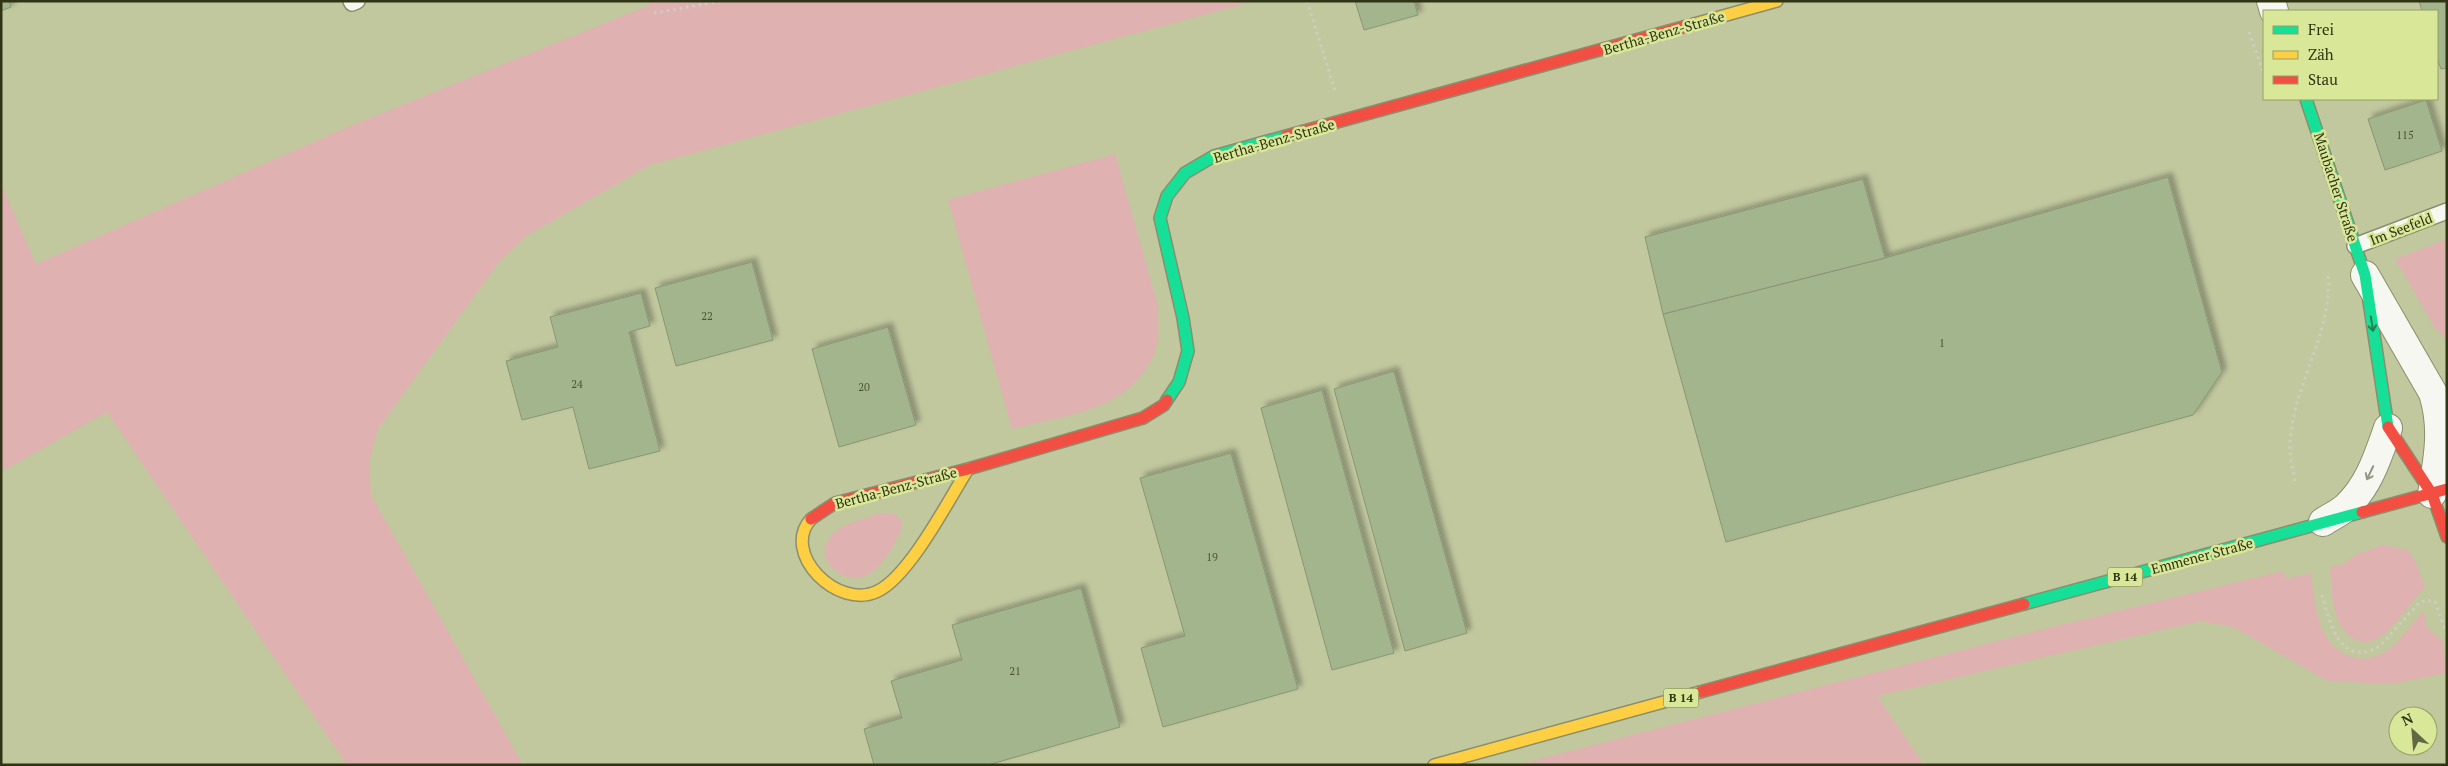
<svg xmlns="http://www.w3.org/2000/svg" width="2448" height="766" font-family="'PT Serif',serif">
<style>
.green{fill:#dfb1b0}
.building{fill:#a3b58d;stroke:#8a9577;filter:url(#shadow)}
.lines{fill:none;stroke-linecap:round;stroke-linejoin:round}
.lane-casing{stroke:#898f6e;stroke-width:18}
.street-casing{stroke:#898f6e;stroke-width:30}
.fast-casing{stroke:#898f6e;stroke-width:14}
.slow-casing{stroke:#898f6e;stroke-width:14}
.jam-casing{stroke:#898f6e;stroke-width:14}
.path{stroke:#cccec1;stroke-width:3;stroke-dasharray:2.5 4;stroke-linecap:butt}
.lane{stroke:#f6f7f0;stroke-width:15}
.street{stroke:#f6f7f0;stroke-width:28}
.fast{stroke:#16e098;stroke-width:11}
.slow{stroke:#ffcf43;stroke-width:11}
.jam{stroke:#f24e42;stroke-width:11}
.oneway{stroke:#24814f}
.oneway2{stroke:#929682}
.labels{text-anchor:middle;stroke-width:5;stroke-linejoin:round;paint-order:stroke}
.number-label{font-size:11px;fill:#4d5634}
.shield{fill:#d9e799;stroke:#626a3c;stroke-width:1}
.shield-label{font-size:12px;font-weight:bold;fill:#2f3414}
.street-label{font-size:14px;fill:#2f3414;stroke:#d9e799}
</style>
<defs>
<filter id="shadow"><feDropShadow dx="4.5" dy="-4.5" stdDeviation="2.5" flood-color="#0004"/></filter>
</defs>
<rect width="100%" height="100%" fill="#c1c89e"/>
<g class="green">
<path d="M649 1H1255L650 165 526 236 499 262 378 429 369 462 371 495 523 765H347L107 412 1 472V184L36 264 348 127 650 5Z"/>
<path d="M1115 154 1158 306C1158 320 1160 338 1155 352 1130 412 1066 415 1012 429L948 200Z"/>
<path d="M2447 239V341L2435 328 2395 259Z"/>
<path d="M882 513C893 512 901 514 902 527 897 540 888 557 878 567 852 596 804 559 835 532 846 522 867 518 882 513Z"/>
<path d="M2383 545 2408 550 2416 563 2425 587C2413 600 2392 630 2378 638 2371 642 2363 643 2356 640 2331 628 2332 591 2330 567L2345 563 2357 554Z"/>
<path d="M2283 571 2286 579 2311 573C2315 606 2317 648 2355 658 2367 661 2382 655 2391 648 2403 637 2413 622 2424 611L2427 628 2443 641 2446 673 2390 684 2328 681 2233 627 2201 621 1877 696 1924 765H1516L2036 631Z"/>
</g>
<g class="building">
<path d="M1 1H9L11 7 1 11Z"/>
<path d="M1355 1H1414L1418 15 1364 30Z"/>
<path d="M2419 1H2447V68L2441 69 2437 58V11H2422Z"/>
<path d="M2426 100 2442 151 2385 170 2368 119Z"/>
<path d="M2168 177 2222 372 2193 415 1726 542 1663 314 1885 258Z"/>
<path d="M1863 179 1885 258 1663 314 1645 237Z"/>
<path d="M752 262 773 340 676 366 655 288Z"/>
<path d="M641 293 650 326 629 332 660 451 589 469 573 407 522 420 506 361 558 347 550 317Z"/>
<path d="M888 327 916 425 839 447 812 349Z"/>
<path d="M1394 371 1467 633 1405 651 1334 389Z"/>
<path d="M1322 390 1394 653 1332 670 1261 408Z"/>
<path d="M1231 453 1298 689 1163 727 1141 648 1185 636 1140 478Z"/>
<path d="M1081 588 1120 727 988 765H874L864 729 902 718 891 681 962 660 952 625Z"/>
</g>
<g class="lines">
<g class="lane-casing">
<g id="lane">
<path d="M351 1 352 3 357 1"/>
<path d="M2355 246 2447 211"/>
</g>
</g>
<g class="street-casing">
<g id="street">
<path d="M2271 1 2274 11"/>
<path d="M2365 275 2433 393C2444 428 2438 458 2432 494"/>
<path d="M2323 522C2330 517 2340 513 2346 507 2369 486 2378 456 2388 428"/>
</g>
</g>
<g class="fast-casing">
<g id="fast">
<path d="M2306 99 2365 275 2388 427"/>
<path d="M1167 400 1179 382 1188 351 1183 318 1160 218 1167 196 1185 173 1214 156 1286 136"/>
<path d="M2024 604 2362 512"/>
</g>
</g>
<g class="slow-casing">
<g id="slow">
<path d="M1694 24 1777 1"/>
<path d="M811 519C780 553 838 611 878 591 910 575 948 501 968 469"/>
<path d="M1434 765 1700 692"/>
</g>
</g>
<g class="jam-casing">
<g id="jam">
<path d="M1286 136 1694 24"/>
<path d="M2388 427 2432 494 2447 537"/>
<path d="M2362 512 2447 489"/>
<path d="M811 519 835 503 968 469 1143 418 1164 405 1167 400"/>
<path d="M1700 692 2024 604"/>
</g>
</g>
<g class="path">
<path d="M1307 1 1335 90"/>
<path d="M654 13 722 1"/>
<path d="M2249 32 2264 74"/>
<path d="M2295 481C2293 469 2289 455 2290 443 2293 385 2333 333 2328 273"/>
<path d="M2322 595C2330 623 2340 669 2380 646L2419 603 2426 600 2435 602 2447 634"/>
</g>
<use href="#lane" class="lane"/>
<use href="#street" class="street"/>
<use href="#fast" class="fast"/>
<use href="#slow" class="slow"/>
<use href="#jam" class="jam"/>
</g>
<defs><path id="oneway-shaft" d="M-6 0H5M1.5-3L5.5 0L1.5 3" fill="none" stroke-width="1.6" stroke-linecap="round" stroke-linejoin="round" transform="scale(1.25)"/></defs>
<use class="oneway" href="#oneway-shaft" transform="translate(2372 324) rotate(81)"/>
<use class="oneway2" href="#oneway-shaft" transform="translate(2370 473) rotate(115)"/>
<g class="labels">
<g class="number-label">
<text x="2405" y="139">115</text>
<text x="707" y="320">22</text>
<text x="1942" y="347">1</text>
<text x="577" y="388">24</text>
<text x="864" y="391">20</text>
<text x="1212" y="561">19</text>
<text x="1015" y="675">21</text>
</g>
<g class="shield">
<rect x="2107.5" y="567.5" width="35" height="19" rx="4"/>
<rect x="1663.5" y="688.5" width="35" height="19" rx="4"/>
</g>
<g class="shield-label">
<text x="2125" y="581">B 14</text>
<text x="1681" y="702">B 14</text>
</g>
<g class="street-label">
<text transform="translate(1664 33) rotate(-16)" y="5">Bertha-Benz-Straße</text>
<text transform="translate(1274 141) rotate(-16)" y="5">Bertha-Benz-Straße</text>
<text transform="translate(2336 187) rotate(72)" y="5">Maubacher Straße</text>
<text transform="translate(2401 229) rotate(-21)" y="5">Im Seefeld</text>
<text transform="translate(896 488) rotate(-15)" y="5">Bertha-Benz-Straße</text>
<text transform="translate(2202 556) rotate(-15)" y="5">Emmener Straße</text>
</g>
</g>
<rect width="2448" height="766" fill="none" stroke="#2f3414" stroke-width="5"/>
<rect x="2263" y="10" width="175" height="90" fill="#d9e799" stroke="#959f64"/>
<rect x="2273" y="26" width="25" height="8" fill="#16e098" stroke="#959f64"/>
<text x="2308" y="35" font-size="15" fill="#2f3414">Frei</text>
<rect x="2273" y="51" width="25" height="8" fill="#ffcf43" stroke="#959f64"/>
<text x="2308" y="60" font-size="15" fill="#2f3414">Zäh</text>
<rect x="2273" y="76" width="25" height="8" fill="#f24e42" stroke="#959f64"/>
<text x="2308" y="85" font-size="15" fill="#2f3414">Stau</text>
<g transform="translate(2413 731) rotate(334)"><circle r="24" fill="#d9e799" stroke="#959f64"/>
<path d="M0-4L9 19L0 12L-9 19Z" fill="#626844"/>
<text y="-8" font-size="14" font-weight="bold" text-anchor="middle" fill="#2f3414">N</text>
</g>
</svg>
